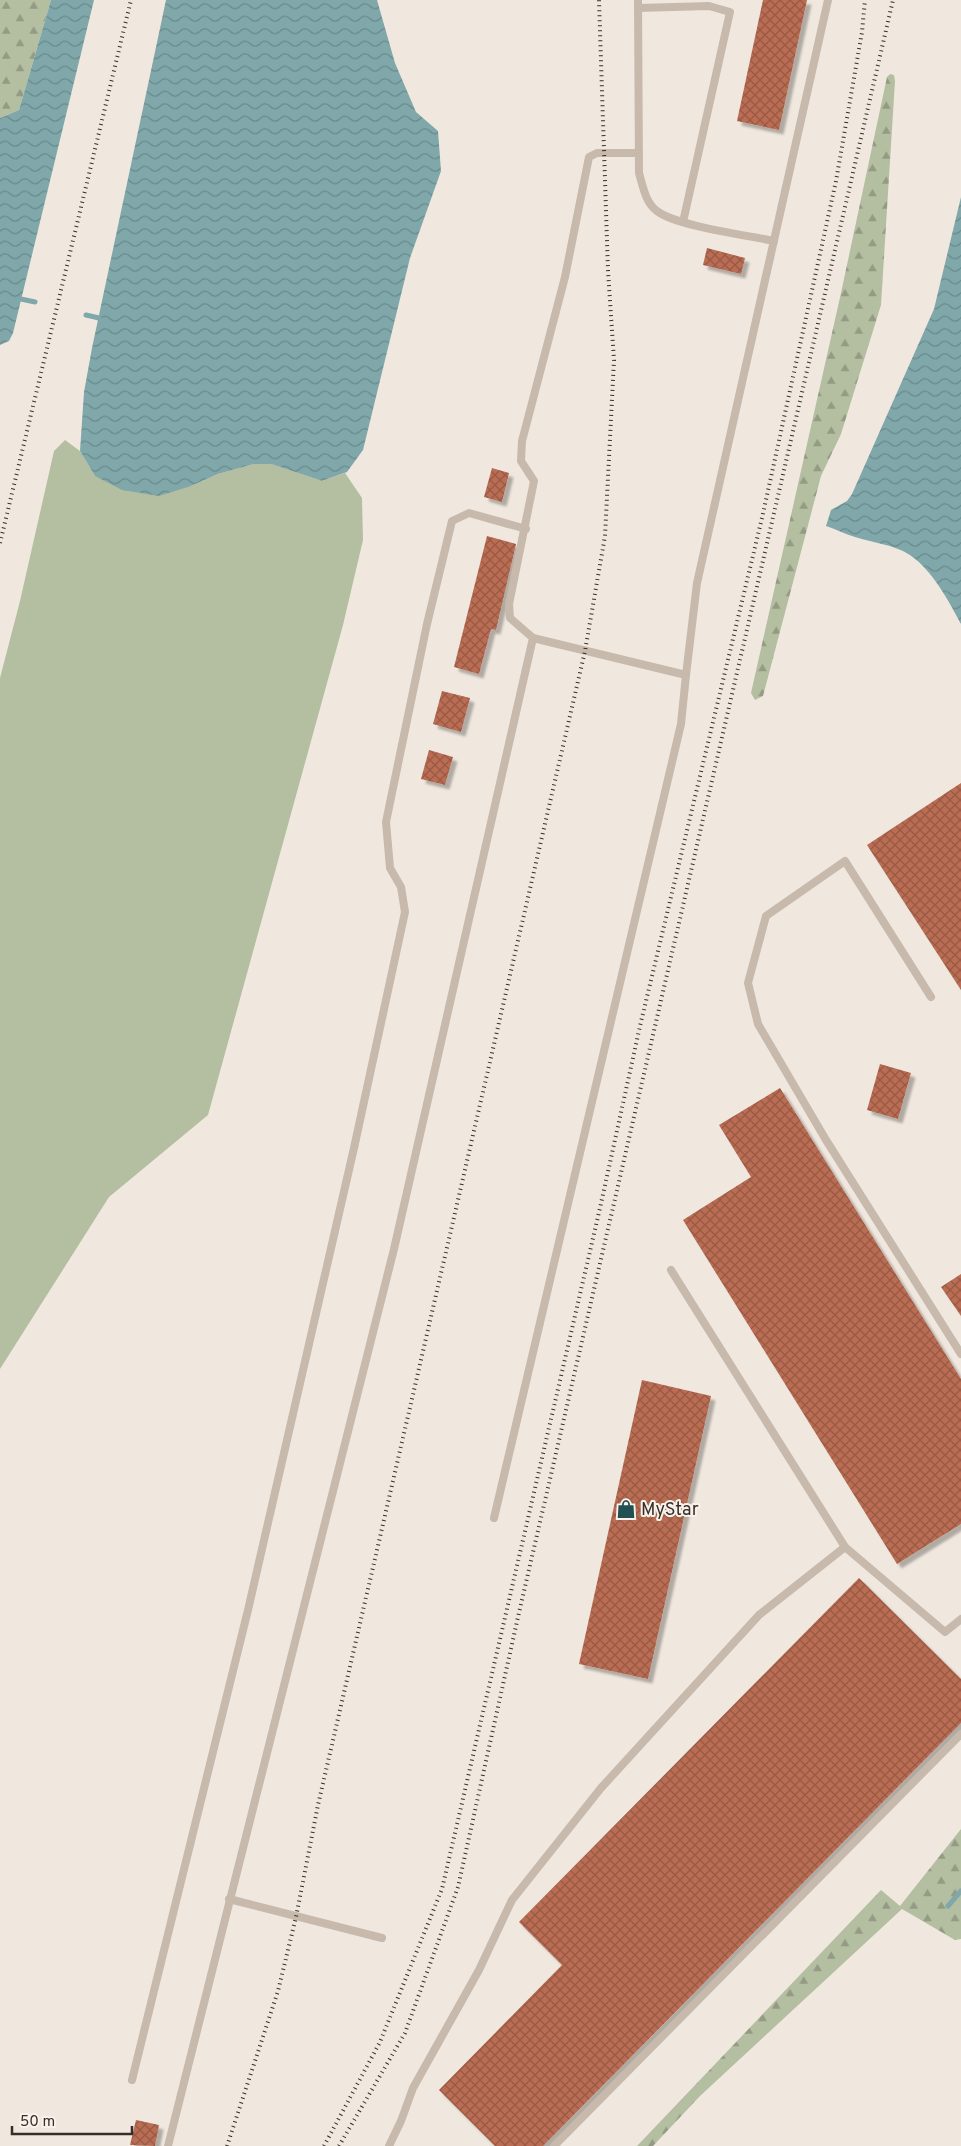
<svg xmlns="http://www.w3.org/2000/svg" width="961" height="2146" font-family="Overpass,sans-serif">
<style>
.green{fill:#b4bea0}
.forest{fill:url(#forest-firs)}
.water{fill:url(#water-waves)}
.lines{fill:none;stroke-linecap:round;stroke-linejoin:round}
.stream{stroke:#80a8aa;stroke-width:5}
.building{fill:url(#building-cross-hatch);filter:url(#shadow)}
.service{stroke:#c7b9ac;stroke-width:8}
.rail{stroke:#362e2a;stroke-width:4;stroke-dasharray:1 4;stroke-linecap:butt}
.labels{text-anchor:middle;stroke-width:4;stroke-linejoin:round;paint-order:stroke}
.poi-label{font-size:18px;fill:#362e2a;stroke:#f8f2eb;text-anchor:start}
</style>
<defs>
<pattern id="forest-firs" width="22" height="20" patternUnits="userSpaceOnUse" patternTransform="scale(1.25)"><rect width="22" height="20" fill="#b4bea0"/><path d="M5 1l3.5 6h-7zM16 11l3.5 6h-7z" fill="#939b83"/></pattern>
<pattern id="water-waves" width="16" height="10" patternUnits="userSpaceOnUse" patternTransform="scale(1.25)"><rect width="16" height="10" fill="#80a8aa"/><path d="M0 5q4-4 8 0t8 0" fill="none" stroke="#6a898b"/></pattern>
<pattern id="building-cross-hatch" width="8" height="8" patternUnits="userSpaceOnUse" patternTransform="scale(1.25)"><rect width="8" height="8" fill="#ba6d53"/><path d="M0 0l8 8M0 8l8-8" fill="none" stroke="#985a45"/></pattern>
<filter id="shadow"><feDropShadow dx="4.5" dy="4.5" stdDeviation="1" flood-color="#0004"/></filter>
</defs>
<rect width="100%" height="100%" fill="#f0e8df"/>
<path class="green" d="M65 440 80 451 95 476 191 486 218 474 254 464H271L322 481 345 473 362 498 363 540 343 625 208 1115 109 1197 0 1369V678L20 601 54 451Z"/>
<g class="forest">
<path d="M0 0H51L19 110 0 118Z"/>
<path d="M890 74 894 75 895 81 881 305 841 434 821 476 763 696 755 700 751 693 841 293 887 77Z"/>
<path d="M961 1829V1939L955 1940 902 1909 700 2096 653 2146H637L881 1890 900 1906Z"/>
</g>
<g class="water">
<path d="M51 0H94L13 333 9 341 0 345V118L19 110Z"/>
<path d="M166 0H377L395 63 416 112 438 131 441 171 410 258 363 450 347 472 322 481 271 464H254L218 474 191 486 159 496 122 490 95 476 80 451 84 392 92 348Z"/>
<path d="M961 197V624C948 600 933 571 910 555 893 544 873 543 855 537 845 534 835 529 826 526L831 510 847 501 852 494 934 309Z"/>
</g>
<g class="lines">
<g class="stream">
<path d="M21 299 35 302"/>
<path d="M86 315 99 318"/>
<path d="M948 1906 961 1891"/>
</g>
</g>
<g class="building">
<path d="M763 0H807L779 130 737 121Z"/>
<path d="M707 248 745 258 741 274 703 265Z"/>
<path d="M492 468 509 473 502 502 484 497Z"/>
<path d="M487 536 516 544 496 630 491 629 479 674 454 667Z"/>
<path d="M442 691 470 698 461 732 433 724Z"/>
<path d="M429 750 453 757 445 785 421 779Z"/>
<path d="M961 783V990L867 845Z"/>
<path d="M880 1064 911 1073 898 1119 867 1110Z"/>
<path d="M780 1088 961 1379V1524L897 1564 683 1220 751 1177 719 1125Z"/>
<path d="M961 1274V1316L941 1287Z"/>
<path d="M642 1380 711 1396 648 1679 579 1664Z"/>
<path d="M859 1578 961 1679V1723L543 2146H495L439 2090 562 1965 519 1922Z"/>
<path d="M136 2120 159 2125 155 2146 130 2145Z"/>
</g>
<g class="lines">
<g class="service">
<path d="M638 0 639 173C643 186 645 202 657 211 676 226 746 235 774 241"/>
<path d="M638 8 709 6 730 12 683 222"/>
<path d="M686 675 697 583 828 0"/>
<path d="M931 997 845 861 766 916 748 983 758 1024 826 1140 961 1354"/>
<path d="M671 1270 845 1547 945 1632 961 1619"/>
<path d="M494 1518 681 724 686 675 533 638"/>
<path d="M229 1899 382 1938"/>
<path d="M132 2080 248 1610 354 1148 405 912 401 887 390 868 386 822 427 624 452 521 469 513 526 529"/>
<path d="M168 2146 394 1249 533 638 510 618 509 604 534 481 521 461 522 441 565 277 589 157 597 153H639"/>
<path d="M389 2146 401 2121 413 2088 479 1970 512 1900 601 1788 759 1615 845 1547"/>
<path d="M554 2146 961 1734"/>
</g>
<g class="rail">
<path d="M0 543 131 0"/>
<path d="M227 2146 278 1991 296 1917 318 1805 585 651 605 536 614 360 608 271 599 0"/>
<path d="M324 2146 380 2042 442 1889 600 1208 640 1026 762 518 836 181 862 32 865 0"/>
<path d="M339 2146 405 2033 458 1887 518 1617 893 0"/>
</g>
</g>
<defs>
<g id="shop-bare" transform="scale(1.5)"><path d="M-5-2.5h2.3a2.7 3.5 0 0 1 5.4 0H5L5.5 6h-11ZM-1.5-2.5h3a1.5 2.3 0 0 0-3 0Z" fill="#235053" stroke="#f8f2eb" stroke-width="2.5" paint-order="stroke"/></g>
</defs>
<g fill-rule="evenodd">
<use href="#shop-bare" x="626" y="1509"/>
</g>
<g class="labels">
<g class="poi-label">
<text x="641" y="1515">MyStar</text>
</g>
</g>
<path d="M12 2126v8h120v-8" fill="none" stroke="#362e2a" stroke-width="2.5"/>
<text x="20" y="2126" font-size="15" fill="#362e2a" stroke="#f8f2eb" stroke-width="4" paint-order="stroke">50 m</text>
</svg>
